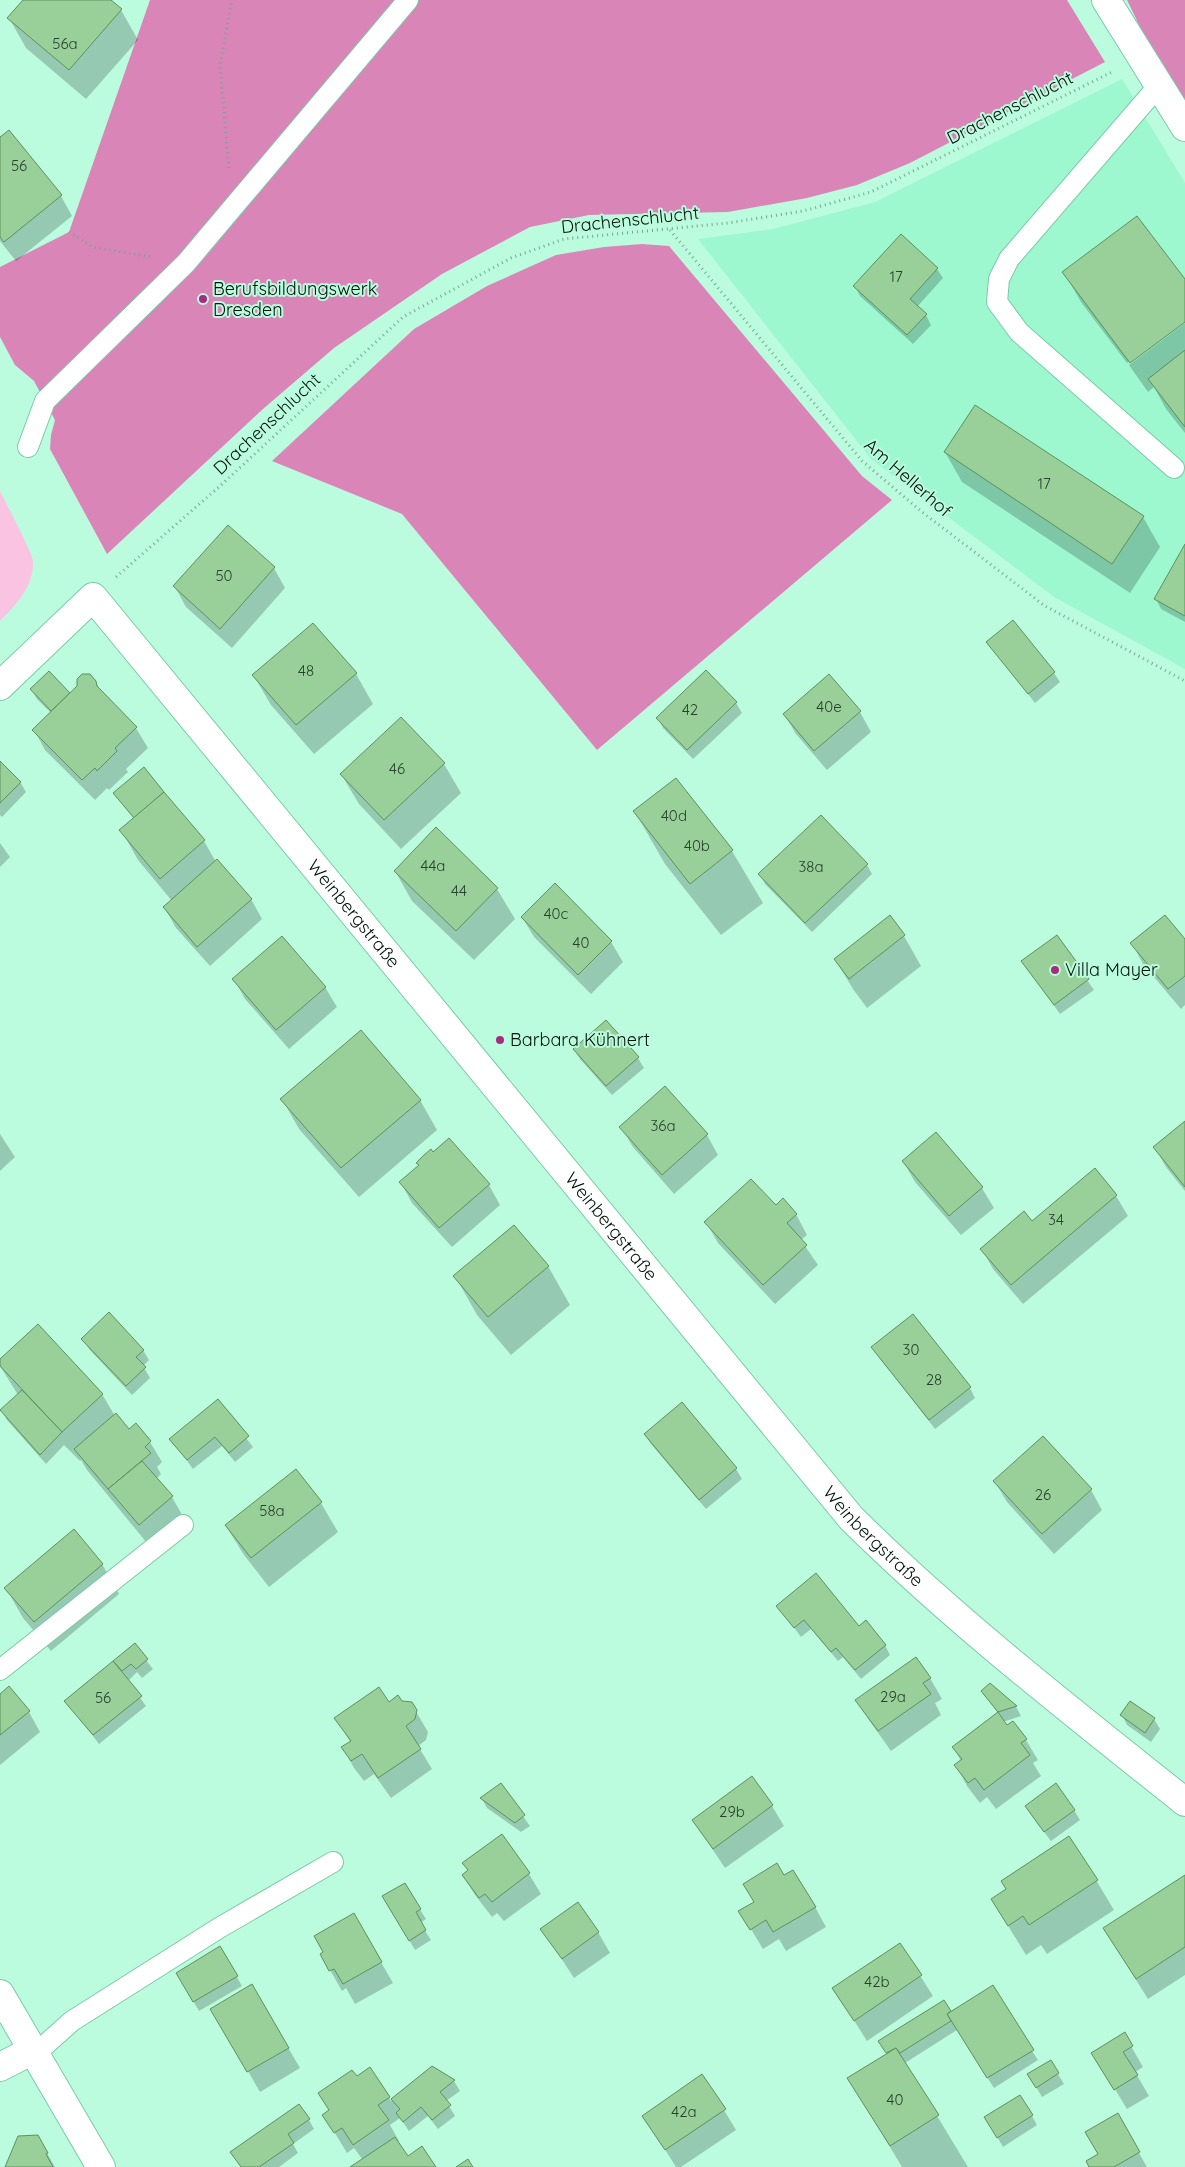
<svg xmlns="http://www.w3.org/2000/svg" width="1185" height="2167" font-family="Quicksand,sans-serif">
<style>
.built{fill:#9df8d0}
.green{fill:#f9c3e1}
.forest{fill:#da85b7}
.shadow{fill:#0003}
.building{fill:#99cf98;stroke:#5d915d}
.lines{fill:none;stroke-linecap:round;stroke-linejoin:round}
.lane-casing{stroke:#7acaa7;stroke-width:22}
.street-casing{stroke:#7acaa7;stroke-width:30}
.path{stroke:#77a68f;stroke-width:3;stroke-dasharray:1 4;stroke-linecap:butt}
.lane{stroke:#fff;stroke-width:20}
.street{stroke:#fff;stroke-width:28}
.poi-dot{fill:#a72b7e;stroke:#bcfcde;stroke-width:2}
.labels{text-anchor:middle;stroke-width:4;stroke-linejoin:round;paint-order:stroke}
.number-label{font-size:15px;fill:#26422d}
.street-label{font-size:18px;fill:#001309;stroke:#bcfcde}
.poi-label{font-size:18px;fill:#001309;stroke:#bcfcde;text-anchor:start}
</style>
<rect width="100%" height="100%" fill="#bcfcde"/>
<path class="built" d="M1122 79 1185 183V669L1054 597 871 459 698 239 773 229 875 202Z"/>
<path class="green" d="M0 491C6 503 32 552 33 561 34 586 16 605 0 621Z"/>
<g class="forest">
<path d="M150 0H1067L1105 62 910 163 857 185 807 198 728 212 589 215 530 227 442 274 334 348 263 409 107 554 50 449 51 435 55 420 34 381 15 365 0 337V267L69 232Z"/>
<path d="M1127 0H1185V100L1155 58Z"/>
<path d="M642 244 669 246 862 476 892 500 597 750 402 514 272 461 414 329 487 286 556 255 604 247Z"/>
</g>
<g class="shadow">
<path d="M24 0H109L121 10 138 40 86 99 26 48 9 18Z"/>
<path d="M0 139 61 196 72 216 16 261 0 241Z"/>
<path d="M937 269 943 278 917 307 926 315 931 325 913 344 860 296 855 286Z"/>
<path d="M1064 272 1185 282V320L1127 363 1081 302Z"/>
<path d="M1185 323V433L1166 409 1154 387 1148 392 1129 365Z"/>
<path d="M945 452 1143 517 1160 547 1130 593 962 482Z"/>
<path d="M1185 547V622L1161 609 1156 599Z"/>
<path d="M274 568 285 588 232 648 186 607 175 587Z"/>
<path d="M988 642 1054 673 1060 682 1035 703Z"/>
<path d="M706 672 736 703 742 713 693 759 663 728 658 718Z"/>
<path d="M356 674 373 704 314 754 271 705 254 676Z"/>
<path d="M95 681 101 691 136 728 148 748 126 769 128 772 109 790 107 788 95 800 45 750 34 730 51 713 37 699 31 689 70 694Z"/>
<path d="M860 712 871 732 827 770 796 734 784 714Z"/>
<path d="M0 763 20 782 26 792 2 817 0 815Z"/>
<path d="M444 764 461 793 401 849 359 804 341 774Z"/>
<path d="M676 779 732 851 763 903 721 935 665 864 635 812Z"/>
<path d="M115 793H163L204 841 216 862 251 899 262 919 210 966 176 928 164 907 172 901 138 860 121 830 134 819Z"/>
<path d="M436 829 497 889 515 919 474 960 412 901 395 871Z"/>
<path d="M0 843 10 857 0 867Z"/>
<path d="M867 865 872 874 812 932 765 884 760 874Z"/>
<path d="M522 917 611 942 623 962 591 994 534 937Z"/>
<path d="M904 936 921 966 867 1008 853 989 835 959Z"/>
<path d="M1057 937 1094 990 1060 1014 1029 971Z"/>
<path d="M1185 941V1005L1181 1009 1143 964 1132 943Z"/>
<path d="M234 979 325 987 337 1007 289 1049 245 999Z"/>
<path d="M606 1021 638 1058 644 1068 612 1095 580 1059 574 1049Z"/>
<path d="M665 1088 707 1135 718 1155 674 1194 633 1147 621 1127Z"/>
<path d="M282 1099 420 1100 437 1130 359 1197 299 1129Z"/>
<path d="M1185 1123V1191L1166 1167 1155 1147Z"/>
<path d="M0 1134 15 1157 0 1171Z"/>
<path d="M903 1161 982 1188 994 1208 961 1235 915 1182Z"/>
<path d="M417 1163 489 1185 500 1205 452 1247 412 1203 401 1183 419 1166Z"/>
<path d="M1116 1196 1128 1216 1023 1304 993 1269 982 1249 1032 1222Z"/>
<path d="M776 1207 796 1214 807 1235 801 1240 818 1265 775 1304 718 1243 706 1222Z"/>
<path d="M548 1266 570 1305 511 1355 477 1315 455 1276Z"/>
<path d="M83 1339 143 1350 149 1360 143 1366 150 1378 132 1395 89 1349Z"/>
<path d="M872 1348 970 1388 975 1398 935 1429Z"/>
<path d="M0 1361 102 1394 115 1416 129 1431 136 1425 150 1442 162 1462 157 1467 161 1474 156 1479 172 1497 189 1527 156 1554 87 1470 81 1460 80 1461 64 1445 46 1464 7 1420 2 1410 18 1395 0 1366Z"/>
<path d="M218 1401 253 1447 235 1462 222 1446 193 1469 171 1439Z"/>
<path d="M682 1404 736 1469 742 1479 706 1509 651 1444 645 1434Z"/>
<path d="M1042 1438 1091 1490 1102 1510 1054 1554 1007 1502 995 1482Z"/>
<path d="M321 1503 338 1532 269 1587 244 1555 226 1526Z"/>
<path d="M102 1564 119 1594 51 1651 23 1618 6 1588Z"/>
<path d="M778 1606 859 1628 885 1645 890 1655 861 1679 843 1657 838 1661 811 1629 801 1637Z"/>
<path d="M134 1645 153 1669 142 1678 137 1672 128 1681 146 1706 99 1744 66 1701Z"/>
<path d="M930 1678 942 1699 935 1703 941 1715 891 1751 869 1720 857 1700Z"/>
<path d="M990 1685 1016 1707 1021 1716 1003 1722 1007 1727 1026 1740 1038 1760 1033 1763 1041 1776 996 1809 987 1797 980 1803 967 1786 956 1765 961 1761 953 1747 998 1713 982 1692Z"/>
<path d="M0 1695 29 1712 40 1732 0 1765Z"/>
<path d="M402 1702 411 1703 428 1732 426 1740 418 1746 432 1769 391 1798 374 1774 364 1781 354 1768 343 1748 351 1743 336 1718 389 1703Z"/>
<path d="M1122 1715 1154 1719 1160 1729 1151 1742 1127 1725Z"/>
<path d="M501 1785 530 1826 521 1832 487 1808 482 1799Z"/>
<path d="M772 1806 784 1826 725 1868 693 1820Z"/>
<path d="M1074 1810 1080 1820 1051 1841 1032 1816Z"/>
<path d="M501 1836 529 1874 541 1894 504 1921 497 1913 492 1917 475 1895 463 1875 468 1871 464 1864Z"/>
<path d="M784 1876 815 1907 826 1927 786 1951 779 1939 763 1949 740 1911 755 1902Z"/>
<path d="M1185 1876V1975L1148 1999 1104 1929Z"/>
<path d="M1096 1880 1114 1910 1047 1954 1041 1945 1026 1955 992 1900Z"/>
<path d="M404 1884 426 1919 420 1923 431 1940 415 1950 384 1897Z"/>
<path d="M354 1915 393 1983 355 2004 346 1988 342 1991 321 1954Z"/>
<path d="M542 1929 598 1932 610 1953 574 1978Z"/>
<path d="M900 1944 933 1996 867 2041 834 1989Z"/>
<path d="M220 1948 242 1986 199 2011 177 1973Z"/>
<path d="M252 1986 300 2068 260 2092 212 2009Z"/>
<path d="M943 2001 950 2013 1032 2051 1038 2060 994 2088 957 2030 905 2063 968 2167H902L849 2079 888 2054 880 2041Z"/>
<path d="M1124 2034 1143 2067 1135 2072 1149 2096 1127 2109 1105 2073Z"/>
<path d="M1050 2061 1064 2084 1042 2097 1029 2075Z"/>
<path d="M432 2067 454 2081 460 2091 446 2101 455 2116 438 2129 428 2116 409 2131 400 2118 390 2125 399 2141 397 2142 407 2157 434 2167H352L363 2160 354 2148 347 2153 324 2115 330 2111 356 2078 369 2069 391 2101Z"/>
<path d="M724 2110 736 2130 681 2167H676L644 2116Z"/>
<path d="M1117 2115 1147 2167H1091L1099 2155Z"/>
<path d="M1032 2116 1037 2125 1003 2147 986 2118Z"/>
<path d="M309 2120 314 2129 293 2144 298 2153 279 2167H241L232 2153Z"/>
<path d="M37 2136 55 2167H6Z"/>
</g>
<g class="building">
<path d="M23 0H111L122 9 69 70 7 18Z"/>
<path d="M9 130 62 195 4 242 0 237V137Z"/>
<path d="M1137 216 1185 279V322L1130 363 1062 272Z"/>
<path d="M901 234 938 268 910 299 927 314 907 335 853 286Z"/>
<path d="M1185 350V427L1148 379Z"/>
<path d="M975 405 1144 516 1112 564 944 452Z"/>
<path d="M228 525 275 567 220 629 173 586Z"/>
<path d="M1185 544V616L1154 599Z"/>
<path d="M1013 620 1055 672 1028 694 986 642Z"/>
<path d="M313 623 357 673 296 725 252 675Z"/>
<path d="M706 670 737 702 687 750 656 718Z"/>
<path d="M49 671 70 693 51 711 30 689Z"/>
<path d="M82 674H90L96 681 97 686 137 727 115 748 117 751 97 771 95 768 82 780 32 730 77 686V679Z"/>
<path d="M829 674 861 711 814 751 783 714Z"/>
<path d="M401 717 445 763 384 820 340 774Z"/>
<path d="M0 761 21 782 0 803Z"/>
<path d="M144 767 164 792 134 818 113 793Z"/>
<path d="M676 778 733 850 690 884 633 811Z"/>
<path d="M164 792 205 840 160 879 119 830Z"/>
<path d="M821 815 868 864 805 923 758 874Z"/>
<path d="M436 827 498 888 456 931 394 871Z"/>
<path d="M217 859 252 899 197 947 163 907Z"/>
<path d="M555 883 612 941 578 975 521 917Z"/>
<path d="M890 915 905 935 849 979 834 959Z"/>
<path d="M1165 915 1185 939V976L1168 989 1130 943Z"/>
<path d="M1057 935 1089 979 1054 1005 1021 961Z"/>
<path d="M282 936 326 987 276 1030 232 979Z"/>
<path d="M606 1020 639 1057 606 1086 573 1049Z"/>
<path d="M361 1030 421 1100 341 1168 280 1099Z"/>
<path d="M665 1086 708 1134 662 1175 619 1127Z"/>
<path d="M1185 1121V1187L1153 1147Z"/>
<path d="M936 1132 983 1187 949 1216 902 1161Z"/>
<path d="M449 1138 490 1184 439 1228 399 1182 419 1165 416 1163 424 1155 431 1149 433 1152Z"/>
<path d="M1095 1168 1117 1195 1011 1285 980 1249 1024 1211 1032 1221Z"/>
<path d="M751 1179 776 1205 783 1198 797 1214 787 1223 807 1245 763 1285 704 1222Z"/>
<path d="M514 1225 549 1266 488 1317 453 1276Z"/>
<path d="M109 1312 144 1350 136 1357 146 1367 126 1386 81 1339Z"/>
<path d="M913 1314 971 1387 929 1420 871 1347Z"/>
<path d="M38 1324 103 1394 62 1432 0 1366V1359Z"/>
<path d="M22 1390 62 1432 40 1455 0 1410Z"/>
<path d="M218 1399 249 1436 229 1453 215 1437 187 1460 169 1439Z"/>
<path d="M682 1402 737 1468 699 1500 644 1434Z"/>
<path d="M116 1413 129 1429 136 1423 151 1441 145 1447 151 1453 108 1489 74 1449Z"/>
<path d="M1043 1436 1092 1489 1042 1534 993 1481Z"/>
<path d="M142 1461 173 1496 139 1525 108 1489Z"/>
<path d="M296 1469 322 1502 251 1558 225 1525Z"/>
<path d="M74 1529 103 1564 34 1622 4 1588Z"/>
<path d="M816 1573 859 1626 866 1620 886 1645 855 1670 836 1648 831 1652 804 1620 794 1628 776 1606Z"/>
<path d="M135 1643 148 1659 136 1669 131 1664 122 1671 113 1661Z"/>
<path d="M916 1657 931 1678 923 1683 931 1694 878 1731 855 1700Z"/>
<path d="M113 1661 142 1696 93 1735 64 1701Z"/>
<path d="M990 1683 1017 1706 998 1712 981 1691Z"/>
<path d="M9 1686 30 1711 0 1735V1694Z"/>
<path d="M379 1687 389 1702 398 1695 402 1701 412 1702 417 1710 415 1719 406 1726 421 1749 378 1778 362 1754 351 1761 341 1747 351 1741 334 1718Z"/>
<path d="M1130 1701 1155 1718 1145 1733 1120 1715Z"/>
<path d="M998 1712 1007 1725 1013 1721 1027 1739 1021 1743 1030 1755 984 1790 975 1778 968 1783 954 1765 962 1759 952 1747Z"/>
<path d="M752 1776 773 1805 713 1849 692 1820Z"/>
<path d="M501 1783 525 1815 515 1823 480 1798Z"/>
<path d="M1056 1783 1075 1810 1044 1832 1025 1806Z"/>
<path d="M502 1834 530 1873 492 1902 485 1894 479 1898 462 1875 468 1870 462 1863Z"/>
<path d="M1069 1836 1098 1880 1029 1925 1023 1916 1008 1926 991 1899 1006 1889 1001 1881Z"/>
<path d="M777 1863 784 1875 793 1870 816 1907 773 1932 766 1920 750 1930 738 1911 754 1902 743 1884Z"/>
<path d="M1185 1875V1947L1136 1979 1103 1928Z"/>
<path d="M405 1883 421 1909 416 1912 426 1930 409 1941 382 1896Z"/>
<path d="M578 1902 599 1932 562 1959 540 1929Z"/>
<path d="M354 1913 382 1962 343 1984 334 1969 329 1971 320 1954 323 1952 314 1936Z"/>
<path d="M900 1943 922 1975 854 2021 832 1988Z"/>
<path d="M220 1946 238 1976 193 2002 176 1973Z"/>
<path d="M252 1984 289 2048 247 2072 210 2009Z"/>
<path d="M993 1985 1034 2050 987 2078 947 2014Z"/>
<path d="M944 2000 951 2011 947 2014 951 2021 900 2053 896 2048 886 2053 878 2041Z"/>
<path d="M1125 2032 1133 2046 1123 2052 1138 2075 1114 2090 1091 2053Z"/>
<path d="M896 2048 939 2115 890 2146 847 2078Z"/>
<path d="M1051 2060 1059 2073 1036 2088 1027 2074Z"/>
<path d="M432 2066 455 2080 440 2092 451 2105 432 2120 421 2107 403 2122 396 2113 400 2109 391 2099Z"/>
<path d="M370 2067 390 2097 378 2105 389 2120 353 2145 342 2128 334 2133 322 2115 329 2110 318 2093 352 2070 357 2076Z"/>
<path d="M702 2074 726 2109 665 2150 642 2116Z"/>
<path d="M1020 2095 1033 2115 997 2138 984 2117Z"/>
<path d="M299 2104 310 2119 288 2134 294 2143 259 2167H241L230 2152Z"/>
<path d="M1118 2113 1140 2152 1114 2167H1089L1086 2161 1098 2154 1085 2132Z"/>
<path d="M38 2135 48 2153 46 2154 53 2167H5L18 2136Z"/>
<path d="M395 2137 408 2156 422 2146 436 2167H350Z"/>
<path d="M468 2159 473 2167H456Z"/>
</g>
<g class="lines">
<g class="lane-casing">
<g id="lane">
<path d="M1160 84 1009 259 999 279 997 302 1019 332 1174 468"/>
<path d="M28 447 45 401 186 263 408 0"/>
<path d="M0 1670 183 1525"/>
<path d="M35 2054 72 2021 219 1928 333 1862"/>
</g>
</g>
<g class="street-casing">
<g id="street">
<path d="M1106 0 1185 127"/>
<path id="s1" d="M0 686 93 597 851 1518C955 1621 1071 1711 1185 1802"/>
<path d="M0 1994 101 2167"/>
<path d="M0 2067 33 2050"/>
</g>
</g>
<g class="path">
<path d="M229 168 220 65 232 0"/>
<path d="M670 230 862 461 922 512 1045 606 1185 681"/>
<path d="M69 232 93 247 151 257"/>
<path d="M116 577 220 486 403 317 511 258 564 239 728 223 803 211 871 192 1114 71"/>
</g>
<use href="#lane" class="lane"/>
<use href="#street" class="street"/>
</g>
<g class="poi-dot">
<circle cx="203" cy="299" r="5"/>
<circle cx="1055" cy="970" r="5"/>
<circle cx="500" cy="1040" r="5"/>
</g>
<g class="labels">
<g class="number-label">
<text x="65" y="49">56a</text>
<text x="19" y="171">56</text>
<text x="896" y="282">17</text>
<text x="1044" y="489">17</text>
<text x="224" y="581">50</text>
<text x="306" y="676">48</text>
<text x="829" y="712">40e</text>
<text x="690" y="715">42</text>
<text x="397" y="774">46</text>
<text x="674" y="821">40d</text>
<text x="697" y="851">40b</text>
<text x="433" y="871">44a</text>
<text x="811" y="872">38a</text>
<text x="459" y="896">44</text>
<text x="556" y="919">40c</text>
<text x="581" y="948">40</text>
<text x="663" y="1131">36a</text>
<text x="1056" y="1225">34</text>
<text x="911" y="1355">30</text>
<text x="934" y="1385">28</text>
<text x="1043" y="1500">26</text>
<text x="272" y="1516">58a</text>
<text x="893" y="1702">29a</text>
<text x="103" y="1703">56</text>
<text x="732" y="1817">29b</text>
<text x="877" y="1987">42b</text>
<text x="895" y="2105">40</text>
<text x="684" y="2117">42a</text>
</g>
<g class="street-label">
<text transform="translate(1010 108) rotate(-27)" y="6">Drachenschlucht</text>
<text transform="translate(630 220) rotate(-6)" y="6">Drachenschlucht</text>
<text transform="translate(267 424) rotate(-43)" y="6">Drachenschlucht</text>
<text transform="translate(908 478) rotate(41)" y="6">Am Hellerhof</text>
<text dy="6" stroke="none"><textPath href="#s1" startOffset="539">Weinbergstraße</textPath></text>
<text dy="6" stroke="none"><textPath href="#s1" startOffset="944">Weinbergstraße</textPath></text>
<text dy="6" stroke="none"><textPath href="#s1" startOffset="1350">Weinbergstraße</textPath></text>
</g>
<g class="poi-label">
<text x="213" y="295">Berufsbildungswerk<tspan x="213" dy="21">Dresden</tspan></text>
<text x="1065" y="976">Villa Mayer</text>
<text x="510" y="1046">Barbara Kühnert</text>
</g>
</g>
</svg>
